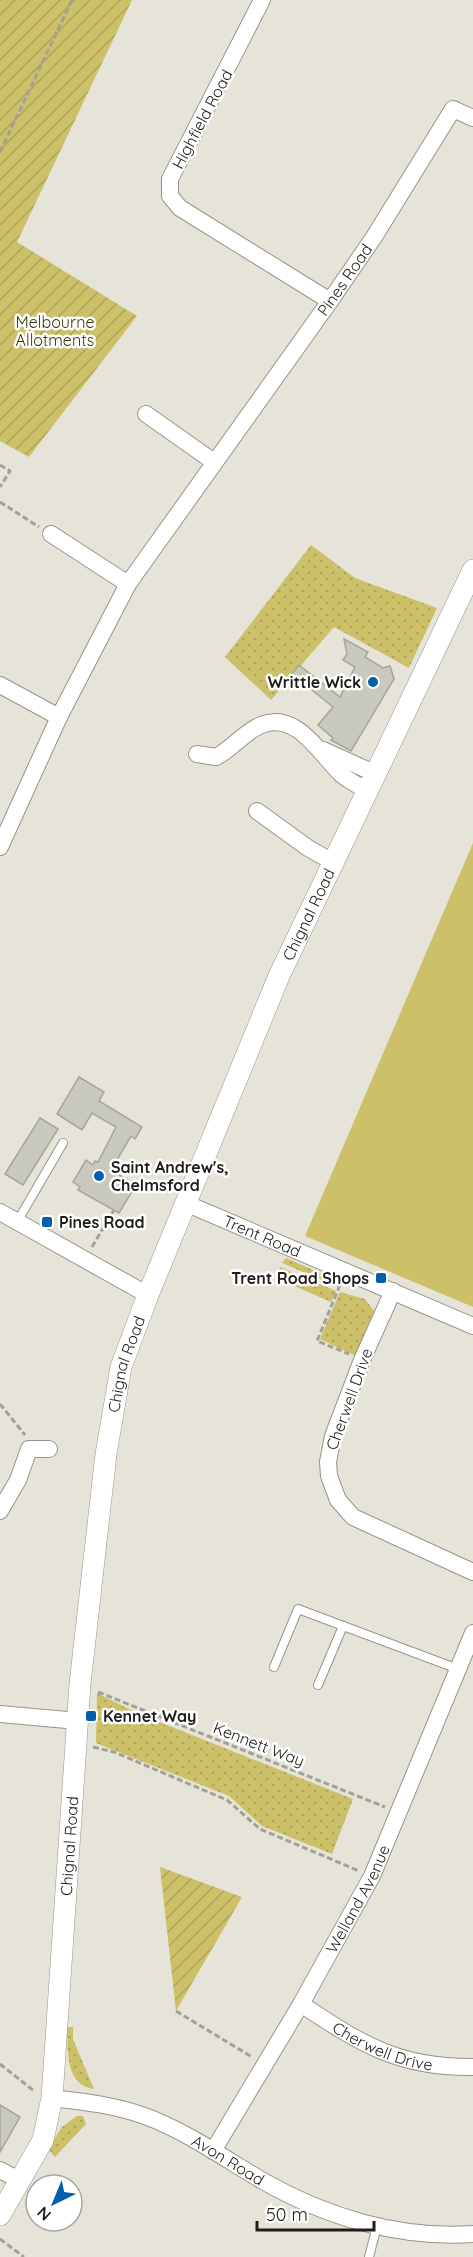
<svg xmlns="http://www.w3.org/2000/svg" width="473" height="2257" font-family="Quicksand,sans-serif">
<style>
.grass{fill:url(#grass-dots)}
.park{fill:#ccc069}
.garden{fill:url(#garden-furrows)}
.building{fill:#cac9bd;stroke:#a6a599;stroke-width:1.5}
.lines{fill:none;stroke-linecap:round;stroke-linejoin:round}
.service-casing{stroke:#97958a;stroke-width:10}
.minor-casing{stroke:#97958a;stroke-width:18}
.tertiary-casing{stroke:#97958a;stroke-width:22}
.path{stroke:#a2a197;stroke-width:3;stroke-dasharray:6 3;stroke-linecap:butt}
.service{stroke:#fff;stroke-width:8}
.minor{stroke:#fff;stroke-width:16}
.tertiary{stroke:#fff;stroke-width:21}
.poi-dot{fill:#015fac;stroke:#fff;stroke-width:2}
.labels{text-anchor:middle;stroke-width:5;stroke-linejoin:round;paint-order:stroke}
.street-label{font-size:16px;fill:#1e1d19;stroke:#fff}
.park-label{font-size:16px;fill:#3f390e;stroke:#fff}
.poi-label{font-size:16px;font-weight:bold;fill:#1e1d19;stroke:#fff;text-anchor:start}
</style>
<defs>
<pattern id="grass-dots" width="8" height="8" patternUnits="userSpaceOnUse" patternTransform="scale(1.5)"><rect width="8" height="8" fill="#ccc069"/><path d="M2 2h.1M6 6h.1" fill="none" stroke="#afa55a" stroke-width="1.8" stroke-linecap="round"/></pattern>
<pattern id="garden-furrows" width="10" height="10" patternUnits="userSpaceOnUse" patternTransform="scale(1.5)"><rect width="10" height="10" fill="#ccc069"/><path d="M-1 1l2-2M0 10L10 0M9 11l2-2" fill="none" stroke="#afa55a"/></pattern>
</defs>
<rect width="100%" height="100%" fill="#e6e4d8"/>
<g class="grass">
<path d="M311 545 355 578 437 608 409 668 334 627 271 700 225 657Z"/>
<path d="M286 1258 340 1282 338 1287 282 1263Z"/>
<path d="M280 1267 336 1291 331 1302 276 1278Z"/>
<path d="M340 1292 365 1299 374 1311 356 1356 320 1339Z"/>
<path d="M97 1693 137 1713 353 1799 332 1854 262 1826 229 1796 96 1743Z"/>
<path d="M67 2027H73V2039L94 2089C65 2085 68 2051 67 2027Z"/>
<path d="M77 2116H83L86 2124 55 2157 48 2149 62 2127Z"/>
</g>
<path class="park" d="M473 843V1307L305 1236Z"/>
<g class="garden">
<path d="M0 0H132L17 242 137 316 29 457 0 441Z"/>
<path d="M160 1867 242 1897 176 2011Z"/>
</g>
<g class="building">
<path d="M344 639 368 652 365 657 383 668 390 666 394 679 351 751 331 740 333 738 318 725 333 707 292 674 299 665 340 697 355 667 343 660 347 654Z"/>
<path d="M79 1077 104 1092 99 1101 142 1127 135 1139 131 1136 111 1170 136 1185 119 1213 78 1190 80 1187 73 1182 86 1160 93 1165 95 1161 98 1162 116 1127 92 1113 82 1130 57 1114Z"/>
<path d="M40 1118 58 1129 23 1185 5 1174Z"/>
<path d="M0 2105 20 2117 0 2152Z"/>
</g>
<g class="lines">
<g class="service-casing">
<g id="service">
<path d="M17 1222 63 1143"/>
<path d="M274 1667 298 1609 458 1669"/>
<path d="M318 1685 343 1626"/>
<path d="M369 2257 377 2226"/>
</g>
</g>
<g class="minor-casing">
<g id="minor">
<path d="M262 0 170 179V196L180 208 330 301"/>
<path d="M146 414 214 462"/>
<path d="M51 534 128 584"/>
<path d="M0 685 59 717"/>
<path d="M323 750 374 773"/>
<path d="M197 754 216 757C232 749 244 732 261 725 297 710 321 756 342 775 349 781 358 785 366 790"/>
<path d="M257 811 308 848 333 862"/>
<path id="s1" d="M0 847 59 717 128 584 330 301 374 237 453 109 473 118"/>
<path id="s2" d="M185 1203 473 1326"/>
<path d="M0 1212 148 1295"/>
<path d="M393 1291 362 1360 333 1436 328 1462 329 1476 338 1500 353 1517 473 1572"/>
<path d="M0 1511 18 1480 29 1449H49"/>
<path d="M0 1714 78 1721"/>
<path id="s3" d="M301 2004C361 2044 399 2068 473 2067"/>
<path id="s4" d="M52 2098C87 2102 122 2106 155 2120 193 2136 227 2160 263 2181 326 2217 399 2239 473 2234"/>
<path id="s5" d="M213 2151 301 2004 372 1876 473 1633"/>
<path d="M0 2170 21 2181"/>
</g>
</g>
<g class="tertiary-casing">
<g id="tertiary">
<path id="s6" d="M0 2215 43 2140 52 2098 80 1684 106 1454 121 1367 148 1295 279 976 473 570"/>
</g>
</g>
<g class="path">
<path d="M0 152 72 0"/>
<path d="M0 465 10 471 0 487"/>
<path d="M0 502 39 527"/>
<path d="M92 1247 114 1210"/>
<path d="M340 1285 317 1341 349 1354"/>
<path d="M0 1404 25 1435"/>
<path d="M98 1692 385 1807"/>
<path d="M93 1747 114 1752 227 1800 260 1829 359 1871"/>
<path d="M176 2011 252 2057"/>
<path d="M0 2064 34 2091"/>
<path d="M0 2239 24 2257"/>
</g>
<use href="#service" class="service"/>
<use href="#minor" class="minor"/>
<use href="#tertiary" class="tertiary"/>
</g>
<g class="poi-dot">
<circle cx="373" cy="682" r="6"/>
<circle cx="99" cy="1176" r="6"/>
<rect x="41" y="1216" width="12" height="12" rx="3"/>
<rect x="375" y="1272" width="12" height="12" rx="3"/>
<rect x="85" y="1710" width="12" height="12" rx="3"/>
</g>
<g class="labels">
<g class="street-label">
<text transform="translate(202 119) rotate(-62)" y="6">Highfield Road</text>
<text dy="6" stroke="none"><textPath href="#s1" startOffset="666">Pines Road</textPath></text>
<text dy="6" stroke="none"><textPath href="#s6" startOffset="1354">Chignal Road</textPath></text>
<text dy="6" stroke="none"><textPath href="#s2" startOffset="84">Trent Road</textPath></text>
<text dy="6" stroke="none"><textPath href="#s6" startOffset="868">Chignal Road</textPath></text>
<text transform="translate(349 1399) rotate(-70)" y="6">Cherwell Drive</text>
<text transform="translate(259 1744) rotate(21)" y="6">Kennett Way</text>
<text dy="6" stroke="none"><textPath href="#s6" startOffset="382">Chignal Road</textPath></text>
<text dy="6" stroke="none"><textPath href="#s5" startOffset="291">Welland Avenue</textPath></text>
<text dy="6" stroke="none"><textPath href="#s3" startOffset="93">Cherwell Drive</textPath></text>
<text dy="6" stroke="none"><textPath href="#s4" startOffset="189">Avon Road</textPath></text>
</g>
<g class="park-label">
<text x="55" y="328">Melbourne<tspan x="55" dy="18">Allotments</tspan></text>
</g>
<g class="poi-label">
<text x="361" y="688" text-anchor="end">Writtle Wick</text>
<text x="111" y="1173">Saint Andrew's,<tspan x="111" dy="18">Chelmsford</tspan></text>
<text x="59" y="1228">Pines Road</text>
<text x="369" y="1284" text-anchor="end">Trent Road Shops</text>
<text x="103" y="1722">Kennet Way</text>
</g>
</g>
<g transform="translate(54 2203) rotate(223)"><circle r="28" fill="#ffffff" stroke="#a5a5a3" stroke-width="1.5"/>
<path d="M0-4.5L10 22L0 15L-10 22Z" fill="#015fac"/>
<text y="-9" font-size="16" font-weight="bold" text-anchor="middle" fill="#1e1d19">N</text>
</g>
<path d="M257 2221v9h117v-9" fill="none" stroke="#1e1d19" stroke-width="3"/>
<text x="266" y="2221" font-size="18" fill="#1e1d19" stroke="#ffffff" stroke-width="4.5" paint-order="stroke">50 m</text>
</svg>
